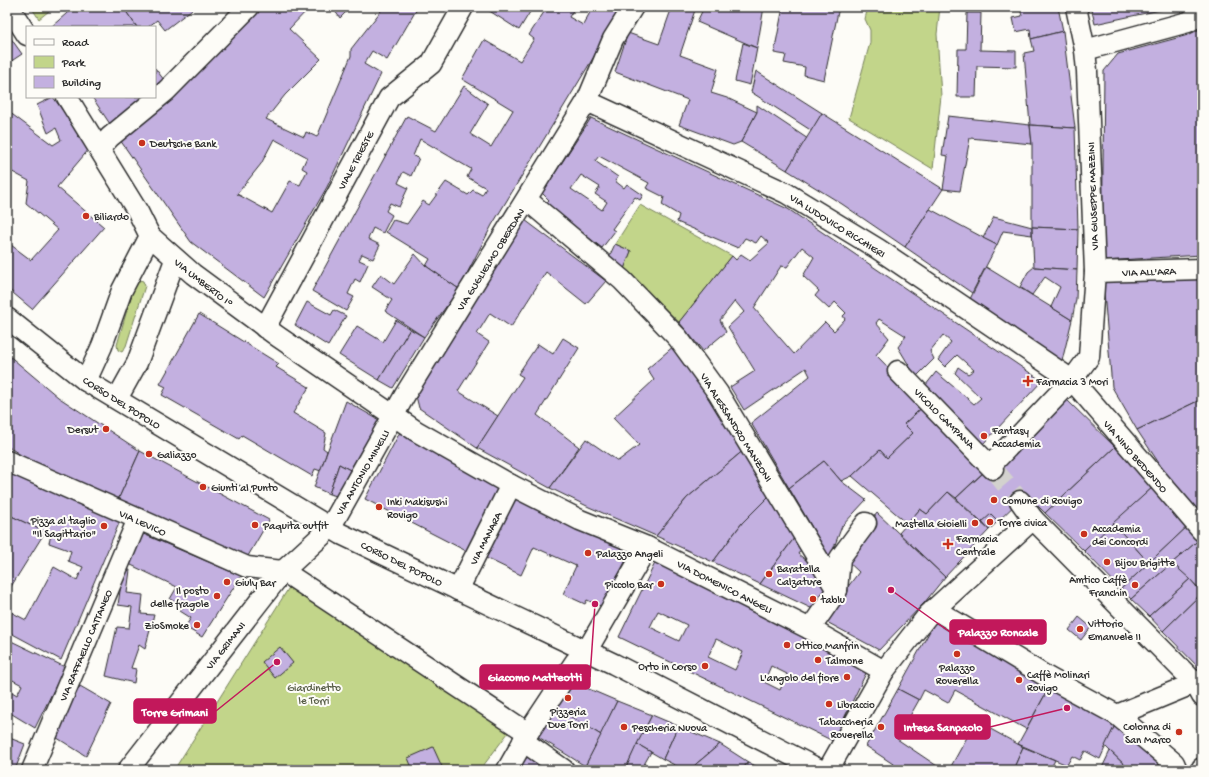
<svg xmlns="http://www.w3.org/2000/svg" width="1209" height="777" font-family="'Gochi Hand',sans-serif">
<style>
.green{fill:#c2d58a;stroke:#76805a}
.building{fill:#c3b0e0;stroke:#2b2b2b;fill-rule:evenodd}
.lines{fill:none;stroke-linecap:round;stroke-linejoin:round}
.minor-tunnel{stroke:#d3d2ce;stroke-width:20;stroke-dasharray:20 10;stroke-linecap:butt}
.minor-casing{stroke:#2b2b2b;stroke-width:23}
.minor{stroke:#fdfcf7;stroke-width:20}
.poi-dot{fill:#c8321e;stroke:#fdfcf7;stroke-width:1.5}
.labels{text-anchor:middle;stroke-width:4;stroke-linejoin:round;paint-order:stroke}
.poi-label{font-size:11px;fill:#2b2b2b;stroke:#fdfcf7;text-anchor:start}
.street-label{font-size:11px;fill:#2b2b2b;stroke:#fdfcf7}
.park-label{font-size:11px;fill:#585e48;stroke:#fdfcf7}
.leader{fill:none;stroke:#c2185b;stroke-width:1.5}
.callout-dot{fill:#c2185b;stroke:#fdfcf7;stroke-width:1.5}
.callout{fill:#c2185b;stroke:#c2185b;stroke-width:1.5}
.callout-label{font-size:12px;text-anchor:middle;font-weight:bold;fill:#fff}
</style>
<rect width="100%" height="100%" fill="#fdfcf7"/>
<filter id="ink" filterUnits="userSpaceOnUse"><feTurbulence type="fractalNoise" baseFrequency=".025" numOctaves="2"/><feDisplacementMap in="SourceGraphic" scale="8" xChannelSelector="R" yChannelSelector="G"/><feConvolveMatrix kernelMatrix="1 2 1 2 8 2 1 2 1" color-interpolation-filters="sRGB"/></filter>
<g filter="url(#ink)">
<g class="green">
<path d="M31 7H54L39 19Z"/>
<path d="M868 7H940L937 34 941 96 933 169 849 118 870 43V30L865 19Z"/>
<path d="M640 205 732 256 679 322 624 269 631 251 615 244Z"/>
<path d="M140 280 143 281 145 286 126 346 122 352 118 350 117 345 135 282Z"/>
<path d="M290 586 511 729 480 770H174Z"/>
</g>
<g class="building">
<path d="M74 7H123L137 27H51Z"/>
<path d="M123 7H195L165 30 157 20 148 27H137Z"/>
<path d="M259 7H310L289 29 321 59 285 95 266 119 304 137 306 132 317 137 351 56V49L384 7H418L387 60 372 51 364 64 381 74 327 187 264 297 191 242 120 140 205 64ZM274 139 307 157 302 168 307 171 300 185 290 181 272 213 237 194 261 164Z"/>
<path d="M332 7H351L340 18Z"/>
<path d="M490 7H533L519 30 488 10Z"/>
<path d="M543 7H575L569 17 583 25 593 7H624L492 225 459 289 426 266 430 259 386 232 393 220 407 224 423 201 429 205 446 182 468 195 473 190 482 195 486 188 467 177 471 169 420 139 413 156 419 158 411 176 403 172 398 183 408 188 399 207 390 203 386 211 392 215 383 233 373 228 368 239 380 245 373 259 362 254 359 260 368 264 360 282 355 279 348 294 354 297 346 311 312 291 407 116 436 131 464 86 488 104 470 134 491 147 513 110 462 79 484 40 520 61 534 39 529 35 546 9Z"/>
<path d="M672 7H696L680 55 718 69 711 93 727 98 757 112 741 142 733 145 679 125 688 100 615 72 628 33 659 44Z"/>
<path d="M704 7H764L757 48 697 22Z"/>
<path d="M783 7H839L824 80 804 75 805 67 784 63 786 55 774 53Z"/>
<path d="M1006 7H1022L1007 10Z"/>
<path d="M1058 7 1063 31 1031 39 1030 29 1016 32 1013 18 1022 16 1020 8Z"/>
<path d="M1091 7H1174L1095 24Z"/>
<path d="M967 13H981L980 50 1016 51V67L977 66 976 97H957L958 49H966Z"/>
<path d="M1202 28V255L1102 261 1104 71 1118 54 1188 35Z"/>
<path d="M1063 31 1075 128 1030 125 1024 53 1034 51 1031 39Z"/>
<path d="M7 33 22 54 7 64Z"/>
<path d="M743 43 757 48 750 85 735 81Z"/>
<path d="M155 68 167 84 155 93Z"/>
<path d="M756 71 822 113 812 131 751 92Z"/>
<path d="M53 97 90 148 57 187 104 227 32 309 7 288V250L11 245 31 260 58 230 26 203 29 181 7 169V113L9 112 53 145 61 140 56 128 48 133 37 105Z"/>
<path d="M92 97H150L112 127Z"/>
<path d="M757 105 808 139 787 170 741 142 757 112Z"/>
<path d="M822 113 943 189 905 247 842 204 787 170Z"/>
<path d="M948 116 1030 125 1032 144 970 138 960 191 943 189 948 156 942 155Z"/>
<path d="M591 118 788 209 1042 381 982 445 922 390 936 372 974 404 981 398 955 373 958 367 968 374 974 370 957 355 945 367 938 360 951 342 943 335 930 351 934 359 916 377 898 347 906 336 879 319 876 323 889 338 876 355 925 405 904 424 913 433 887 458 880 450 852 476 841 481 824 461 789 488 751 423 810 376 806 368 744 410 730 387 755 371 728 327 744 312 735 301 720 320 726 332 703 351 679 322 732 256 736 260 741 254 750 260 769 243 761 236 756 243 745 238 738 248 677 222 679 215 662 205 664 197 646 188 649 183 599 156 595 161 618 177 615 181 624 188 627 184 643 195 640 200 635 197 612 229 615 231 602 248 545 204 549 200 542 193ZM581 175 600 187 595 194 607 202 602 210 571 189ZM802 247 814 257 803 276 819 291 815 296 829 309 835 302 846 313 843 316 845 319 834 331 825 322 794 354 754 308 781 266 787 267Z"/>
<path d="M1030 125 1075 128 1078 229 1032 227V144Z"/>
<path d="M930 209 997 245 972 293 905 247Z"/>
<path d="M521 217 606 281 586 304 546 272 511 327 490 313 477 334 489 342 458 391 498 416 477 448 419 408 416 396Z"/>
<path d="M994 217 1032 227V235L1003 231 997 245 983 238Z"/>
<path d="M1032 227 1078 229 1077 270 1034 267Z"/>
<path d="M615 244 631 251 624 269 609 257Z"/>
<path d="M415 254 426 266 459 289 424 337 385 311 392 300 372 287 381 274 394 284Z"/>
<path d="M986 267 1072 320 1062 361 968 303Z"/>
<path d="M1034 267 1077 270 1076 299 1072 320 1051 307 1060 287 1045 277 1032 295 1020 287 1028 272Z"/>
<path d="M1202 277V399L1137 430 1112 387 1103 280Z"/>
<path d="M307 302 331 315 334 310 346 316 328 346 295 325Z"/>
<path d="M199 314 279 364 276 367 309 387 293 413 326 433 323 448 327 451 321 471 315 469 312 476 242 435 239 439 162 395 166 387 160 384Z"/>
<path d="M396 320 410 329 379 380 339 355 357 326 383 342Z"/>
<path d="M410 329 424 337 393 388 379 380Z"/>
<path d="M563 338 579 348 537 415 579 447 550 488 477 448 523 377 518 374 538 344 553 354Z"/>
<path d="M675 345 745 449 687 498 656 536 589 507 550 488 586 439 618 461 639 445 613 418 654 380 647 369Z"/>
<path d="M7 354 58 397 140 451 118 500 27 459 7 446Z"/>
<path d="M1065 398 1115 447 1045 513 1026 494 989 530 956 498Z"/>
<path d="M1202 399V512L1198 515 1178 492 1137 430Z"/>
<path d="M346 401 379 420 350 470 339 464 329 494 314 487Z"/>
<path d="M925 405 989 467 956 498 948 492 927 514 920 509 908 524 852 476 880 450 887 458 913 433 904 424Z"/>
<path d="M400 432 507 487 472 554 365 499Z"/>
<path d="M1115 447 1153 487 1084 551 1045 513Z"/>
<path d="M745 449 772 493 742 523 713 562 656 536 687 498Z"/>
<path d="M140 451 269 520 248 556 118 500Z"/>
<path d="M824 461 841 481 866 500 842 526 830 558 789 488Z"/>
<path d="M339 464 350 470 337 496 329 494Z"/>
<path d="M7 469 120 521 61 660 7 631V614L9 611 26 620 54 567 77 580 83 567 68 561 71 551 49 543 51 535 7 514Z"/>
<path d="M1153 487 1189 525 1149 563 1113 523Z"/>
<path d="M948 492 989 530 945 577 899 533 920 509 927 514Z"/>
<path d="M514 493 632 548 615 582 607 609 587 600 585 604 563 594 576 566 534 547 521 575 484 557Z"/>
<path d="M772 493 798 533 760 584 713 562 742 523Z"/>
<path d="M877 513 945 577 925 602 879 650 823 620 859 572 844 558Z"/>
<path d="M7 514 45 532 7 593Z"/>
<path d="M991 514 998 521 989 530 982 522Z"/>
<path d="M1113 523 1149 563 1121 589 1084 551Z"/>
<path d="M1189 525 1201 538 1131 599 1121 589Z"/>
<path d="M141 533 241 576 202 637 185 627 191 618 180 611 183 607 170 599 177 587 129 564Z"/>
<path d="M798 533 805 544 798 554 819 570 830 589 817 611 760 584Z"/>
<path d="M1201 538H1202V591L1172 563Z"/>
<path d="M656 561 870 665 833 741 619 637ZM658 611 687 625 679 641 650 627ZM716 639 743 652 735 670 708 657ZM771 666 787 674 780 690 764 682Z"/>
<path d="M1172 563 1190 579 1149 616 1131 599Z"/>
<path d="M123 570H130L127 593 143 595 141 614 154 615 145 649 139 645 131 668 136 669 134 683 106 676 117 627 129 628 132 607 118 605Z"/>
<path d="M1190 579 1202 593 1163 631 1149 616Z"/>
<path d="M1202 593V670H1201L1163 631Z"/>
<path d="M1079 617 1091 627 1081 640 1069 630Z"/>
<path d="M936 620 1051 684 1026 729 955 690 948 703 924 690 919 700 898 689Z"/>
<path d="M7 639 65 667 35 728 7 711V689L17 695 22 685 7 677Z"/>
<path d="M280 647 293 663 275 678 262 662Z"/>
<path d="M570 681 617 701 601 735 552 705Z"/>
<path d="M1051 684 1117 721 1100 759 1085 751 1080 760 1072 756 1067 765 1018 744Z"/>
<path d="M80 686 111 704 86 756 54 736Z"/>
<path d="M898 689 919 700 897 739 943 770H902L866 746Z"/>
<path d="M617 701 652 715 625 770H591L585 766Z"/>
<path d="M552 705 601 735 585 766 532 733Z"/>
<path d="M652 715 678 726 663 759 637 744Z"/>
<path d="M976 721 1023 747 1013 770H949Z"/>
<path d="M1117 721 1168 770H1130L1110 751 1105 746Z"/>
<path d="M678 726 720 744 696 764 691 770H684L663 759Z"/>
<path d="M7 737 25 744 15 770H7Z"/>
<path d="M637 744 651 752 641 770H625Z"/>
<path d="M720 744 748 762 742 770H691L696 764Z"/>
<path d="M433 747 443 769 413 770 408 758Z"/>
<path d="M1023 747 1055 760 1050 770H1013Z"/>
<path d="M531 751 555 770H518Z"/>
<path d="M1110 751 1130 770H1101Z"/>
<path d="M748 762 763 770H742Z"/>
<path d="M292 765 308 770H290Z"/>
</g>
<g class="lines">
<path class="minor-tunnel" d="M993 469 1020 501"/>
<g class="minor-casing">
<g id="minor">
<path d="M9 7 27 35"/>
<path d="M1085 50 1188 22 1202 14"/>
<path d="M67 97 138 212 150 236 193 274 277 336 416 431 511 485 580 520 647 547 810 629 884 671"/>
<path d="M587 101 786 193 878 249 1072 380 1202 531"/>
<path d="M100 148 110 137 166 91 249 7"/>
<path d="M527 200 622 280 678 338 718 393 837 590"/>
<path d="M1095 272 1202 269"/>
<path d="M7 318 86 381 341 534 614 664 820 770"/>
<path d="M265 328 389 98 431 64 463 7"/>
<path d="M898 371 993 469"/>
<path d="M86 381 102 346 122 290 150 236"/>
<path d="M117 399 137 363 175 260"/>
<path d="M7 461 247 567 283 571"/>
<path d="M991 465 1072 380 1089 357 1095 272 1087 71 1085 50 1076 7"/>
<path d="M1020 501 1033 519"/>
<path d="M283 571 528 733"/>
<path d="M458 590 511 485"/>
<path d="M934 609 1049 678 1117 715 1174 763 1177 770"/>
<path d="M810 629 837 590 840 558 866 523"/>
<path d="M1117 715 1202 680"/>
<path d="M523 741 564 770"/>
<path d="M32 770 138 519"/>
<path d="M128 770 283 571 330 528 406 393 587 101 613 39 633 7"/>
<path d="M507 770 528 733 575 662 586 652 647 547"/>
<path d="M828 770 884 671 928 615 1033 519 1195 683 1202 696"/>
<path d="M1201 770 1202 768"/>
</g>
</g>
<use href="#minor" class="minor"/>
</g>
</g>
<g class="poi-dot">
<circle cx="142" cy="143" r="4"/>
<circle cx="86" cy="216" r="4"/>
<path d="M1026 375h4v4h4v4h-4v4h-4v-4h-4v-4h4z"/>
<circle cx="106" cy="429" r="4"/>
<circle cx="984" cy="436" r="4"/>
<circle cx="149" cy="454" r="4"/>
<circle cx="203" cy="487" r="4"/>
<circle cx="994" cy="500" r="4"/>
<circle cx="379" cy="507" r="4"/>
<circle cx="990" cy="522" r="4"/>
<circle cx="975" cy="523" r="4"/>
<circle cx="255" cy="525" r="4"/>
<circle cx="104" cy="526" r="4"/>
<circle cx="1084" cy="534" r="4"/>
<path d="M946 538h4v4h4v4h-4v4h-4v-4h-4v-4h4z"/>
<circle cx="588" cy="553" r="4"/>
<circle cx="1107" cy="562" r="4"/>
<circle cx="769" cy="574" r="4"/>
<circle cx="227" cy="582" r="4"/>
<circle cx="661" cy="584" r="4"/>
<circle cx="1135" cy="585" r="4"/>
<circle cx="217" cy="596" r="4"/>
<circle cx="813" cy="599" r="4"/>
<circle cx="197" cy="625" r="4"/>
<circle cx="1080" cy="629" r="4"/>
<circle cx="787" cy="645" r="4"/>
<circle cx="957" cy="654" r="4"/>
<circle cx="818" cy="660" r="4"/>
<circle cx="705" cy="666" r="4"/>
<circle cx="847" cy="677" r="4"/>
<circle cx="1019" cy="680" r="4"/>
<circle cx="568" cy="698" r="4"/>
<circle cx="829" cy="704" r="4"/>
<circle cx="624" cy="727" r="4"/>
<circle cx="881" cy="727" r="4"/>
<circle cx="1179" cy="732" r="4"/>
</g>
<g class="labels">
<g class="poi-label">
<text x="150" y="147">Deutsche Bank</text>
<text x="94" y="220">Biliardo</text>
<text x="1036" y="385">Farmacia 3 Mori</text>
<text x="98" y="433" text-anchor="end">Dersut</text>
<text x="992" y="434">Fantasy<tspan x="992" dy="13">Accademia</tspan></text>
<text x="157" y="458">Galiazzo</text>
<text x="211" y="491">Giunti al Punto</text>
<text x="1002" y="504">Comune di Rovigo</text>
<text x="387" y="505">Inki Makisushi<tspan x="387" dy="13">Rovigo</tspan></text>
<text x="96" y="524" text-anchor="end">Pizza al taglio<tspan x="96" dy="13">"Il Sagittario"</tspan></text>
<text x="998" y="526">Torre civica</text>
<text x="967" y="527" text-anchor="end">Mastella Gioielli</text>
<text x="263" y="529">Paquita outfit</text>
<text x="1092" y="532">Accademia<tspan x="1092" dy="13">dei Concordi</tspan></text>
<text x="956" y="542">Farmacia<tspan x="956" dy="13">Centrale</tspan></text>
<text x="596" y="557">Palazzo Angeli</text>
<text x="1115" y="566">Bijou Brigitte</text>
<text x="777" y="572">Baratella<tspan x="777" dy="13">Calzature</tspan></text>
<text x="1127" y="583" text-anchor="end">Amtico Caffè<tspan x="1127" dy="13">Franchin</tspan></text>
<text x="235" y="586">Giuly Bar</text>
<text x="653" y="588" text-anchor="end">Piccolo Bar</text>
<text x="209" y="594" text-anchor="end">Il posto<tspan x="209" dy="13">delle fragole</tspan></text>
<text x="821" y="603">tablu</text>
<text x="1088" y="627">Vittorio<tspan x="1088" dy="13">Emanuele II</tspan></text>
<text x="189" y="629" text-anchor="end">ZioSmoke</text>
<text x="795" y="649">Ottico Manfrin</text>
<text x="826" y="664">Talmone</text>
<text x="697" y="670" text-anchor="end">Orto in Corso</text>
<text x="957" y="671" text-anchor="middle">Palazzo<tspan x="957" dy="13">Roverella</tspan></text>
<text x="1027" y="678">Caffè Molinari<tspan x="1027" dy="13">Rovigo</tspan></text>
<text x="839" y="681" text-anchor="end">L'angolo del fiore</text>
<text x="837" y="708">Libraccio</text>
<text x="568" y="715" text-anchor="middle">Pizzeria<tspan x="568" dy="13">Due Torri</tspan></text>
<text x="873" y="725" text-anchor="end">Tabaccheria<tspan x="873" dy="13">Roverella</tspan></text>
<text x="1171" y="730" text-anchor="end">Colonna di<tspan x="1171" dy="13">San Marco</tspan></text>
<text x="632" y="731">Pescheria Nuova</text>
</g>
<g class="street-label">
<text transform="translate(355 160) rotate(-62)" y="4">VIALE TRIESTE</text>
<text transform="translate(1092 196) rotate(-92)" y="4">VIA GIUSEPPE MAZZINI</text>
<text transform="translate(838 225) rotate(32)" y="4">VIA LUDOVICO RICCHIERI</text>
<text transform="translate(490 259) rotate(-58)" y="4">VIA GUGLIELMO OBERDAN</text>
<text transform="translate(1149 271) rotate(-2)" y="4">VIA ALL'ARA</text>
<text transform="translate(204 282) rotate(38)" y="4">VIA UMBERTO I°</text>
<text transform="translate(122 402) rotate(32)" y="4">CORSO DEL POPOLO</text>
<text transform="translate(945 418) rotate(45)" y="4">VICOLO CAMPANA</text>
<text transform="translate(737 427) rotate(58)" y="4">VIA ALESSANDRO MANZONI</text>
<text transform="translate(1136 456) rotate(49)" y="4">VIA NINO BEDENDO</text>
<text transform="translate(362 472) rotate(-60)" y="4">VIA ANTONIO MINELLI</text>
<text transform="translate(143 522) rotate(24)" y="4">VIA LEVICO</text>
<text transform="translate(485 538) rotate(-63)" y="4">VIA MANARA</text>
<text transform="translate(402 563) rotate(26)" y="4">CORSO DEL POPOLO</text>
<text transform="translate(725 586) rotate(27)" y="4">VIA DOMENICO ANGELI</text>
<text transform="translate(85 645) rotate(-67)" y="4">VIA RAFFAELLO CATTANEO</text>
<text transform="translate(225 645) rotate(-52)" y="4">VIA GRIMANI</text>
</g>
<g class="park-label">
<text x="314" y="691">Giardinetto<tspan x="314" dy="13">le Torri</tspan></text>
</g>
</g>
<path class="leader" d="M891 590L950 632M595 604L590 677M277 662L216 711M1067 708L990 727"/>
<g class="callout-dot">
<circle cx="891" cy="590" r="4"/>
<circle cx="595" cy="604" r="4"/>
<circle cx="277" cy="662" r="4"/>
<circle cx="1067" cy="708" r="4"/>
</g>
<g class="callout">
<rect x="950" y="620" width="96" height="24" rx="4"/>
<rect x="480" y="665" width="110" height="24" rx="4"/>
<rect x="134" y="699" width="82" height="24" rx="4"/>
<rect x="895" y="715" width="95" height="24" rx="4"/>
</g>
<g class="callout-label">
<text x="998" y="636">Palazzo Roncale</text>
<text x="535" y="681">Giacomo Matteotti</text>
<text x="175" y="716">Torre Grimani</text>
<text x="943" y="731">Intesa Sanpaolo</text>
</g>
<rect width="1209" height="777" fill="none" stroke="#fdfcf7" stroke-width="24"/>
<rect x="12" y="12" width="1185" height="753" fill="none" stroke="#2b2b2b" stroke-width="1.5" filter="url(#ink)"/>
<rect x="26" y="26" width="130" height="72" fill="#fdfcf7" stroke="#a9a8a5"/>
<rect x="34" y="39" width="20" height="6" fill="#fdfcf7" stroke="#a9a8a5"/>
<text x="62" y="46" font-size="12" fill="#2b2b2b">Road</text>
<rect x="34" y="56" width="20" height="12" fill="#c2d58a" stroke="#a9a8a5"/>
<text x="62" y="66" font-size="12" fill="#2b2b2b">Park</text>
<rect x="34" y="76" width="20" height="12" fill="#c3b0e0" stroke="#a9a8a5"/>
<text x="62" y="86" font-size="12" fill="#2b2b2b">Building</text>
</svg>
